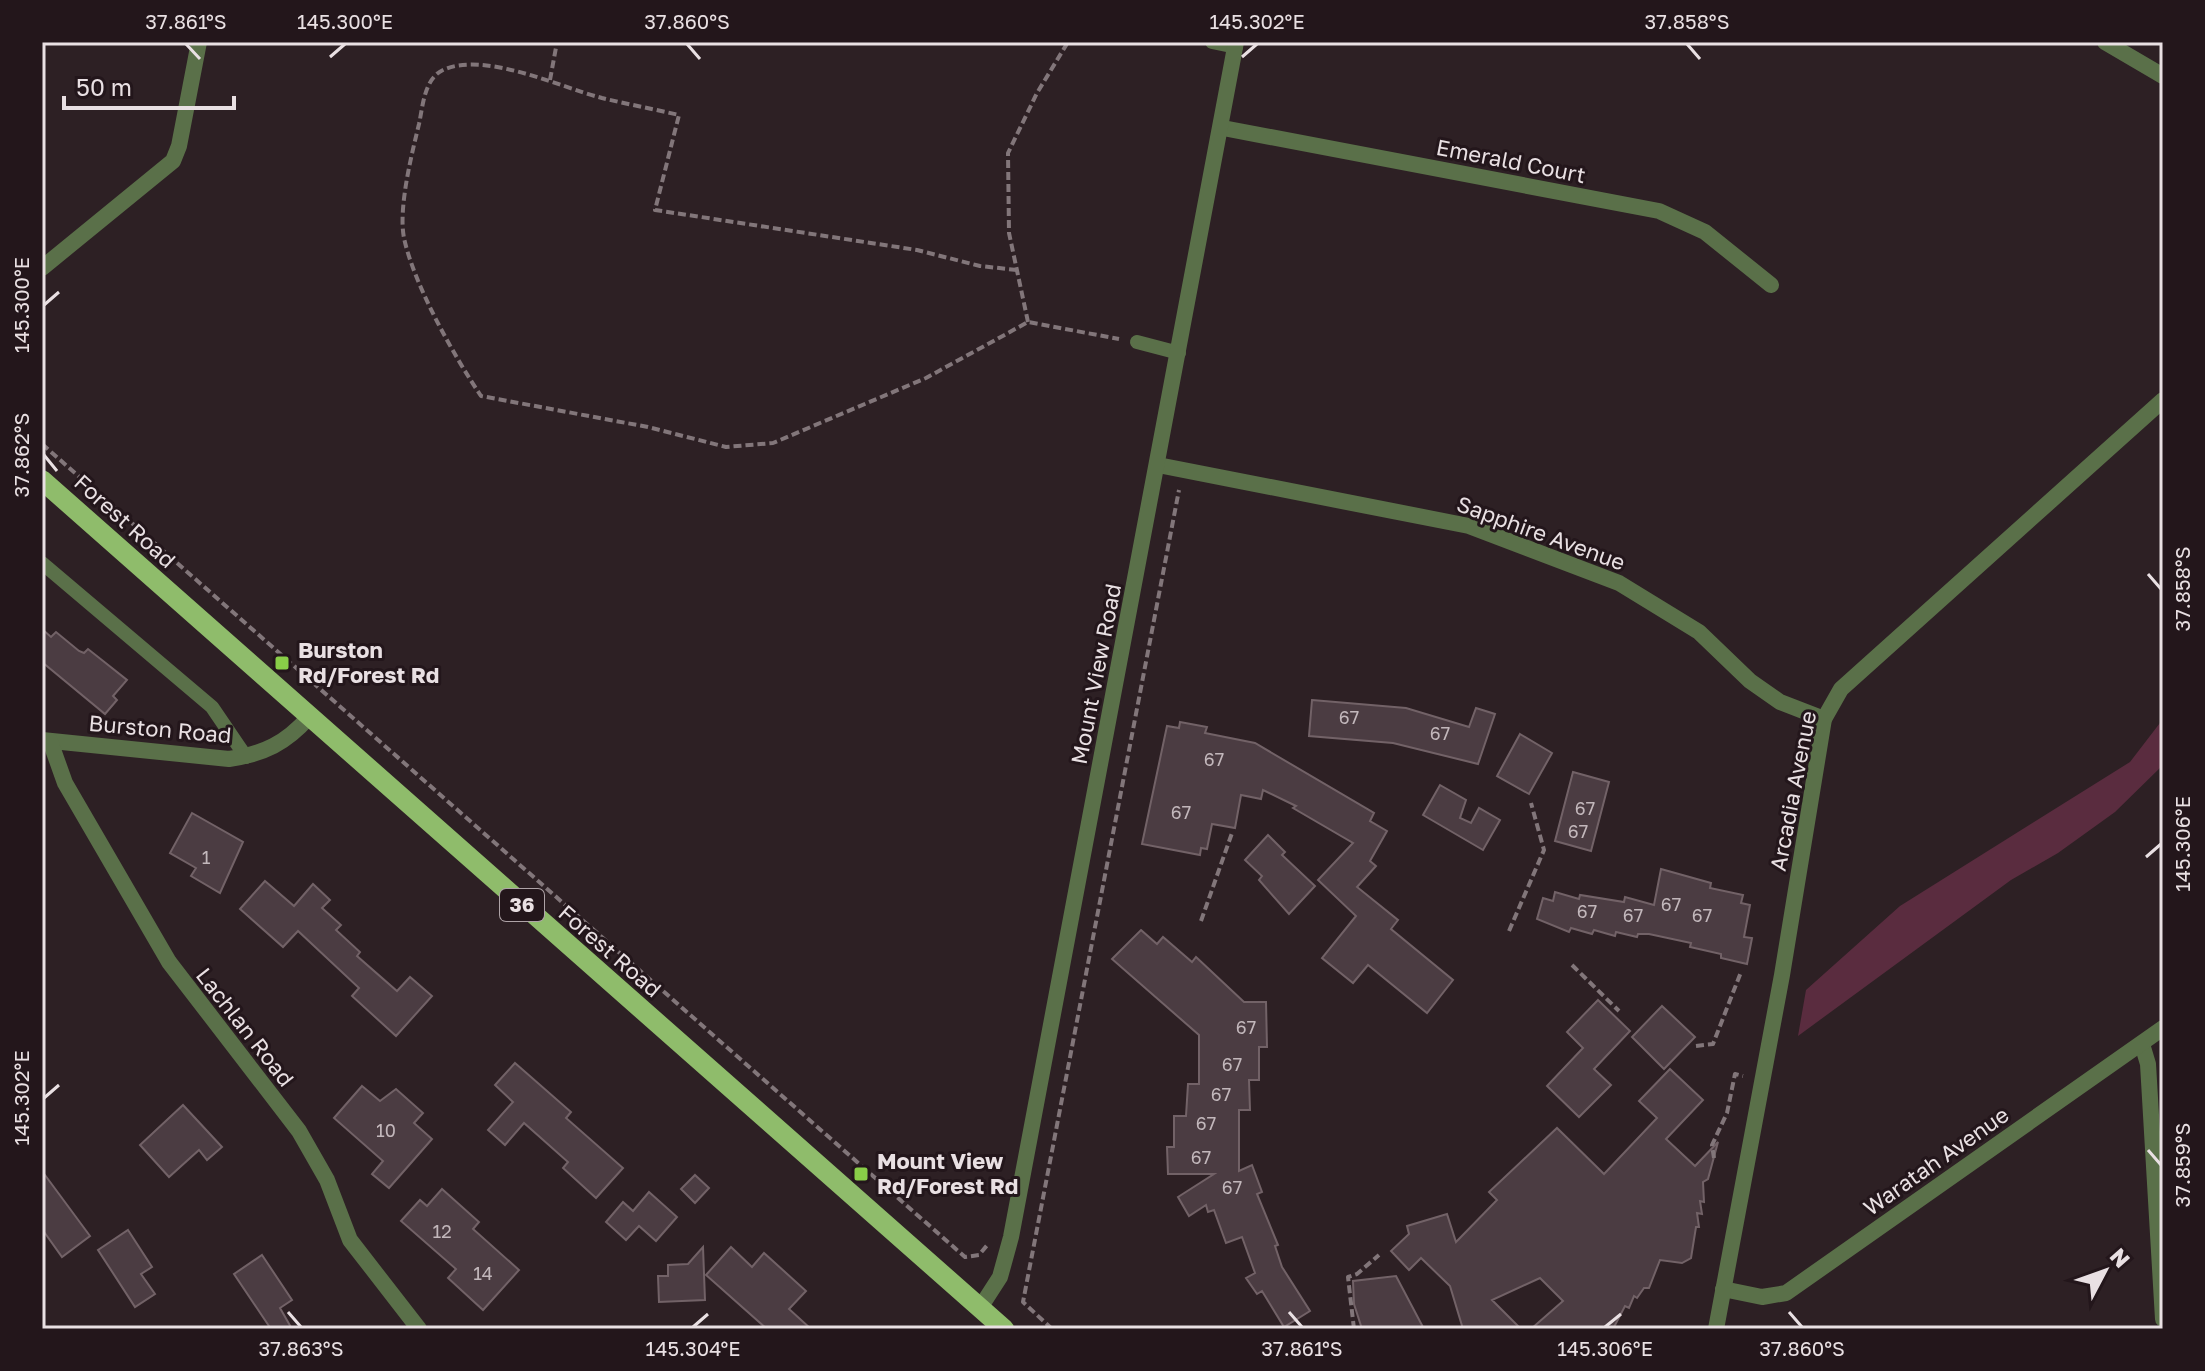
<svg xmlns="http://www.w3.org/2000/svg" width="2205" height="1371" font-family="'Golos Text',sans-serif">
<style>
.green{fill:#5a2c3f}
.building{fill:#4b3c42;stroke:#726267;stroke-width:2}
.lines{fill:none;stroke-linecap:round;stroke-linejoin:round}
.path{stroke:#82767a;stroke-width:4;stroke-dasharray:8 4;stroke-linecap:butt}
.lane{stroke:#5a7049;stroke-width:14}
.street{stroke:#5a7049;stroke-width:16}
.primary{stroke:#8fbc6b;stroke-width:20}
.ticks{fill:none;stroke:#e9e0e3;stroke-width:3}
.poi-dot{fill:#89ce48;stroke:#23161b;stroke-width:3}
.labels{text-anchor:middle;stroke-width:6;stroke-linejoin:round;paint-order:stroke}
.number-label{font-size:18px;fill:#c2b7bb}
.shield{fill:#23161b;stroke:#aea3a7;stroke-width:2}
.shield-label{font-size:20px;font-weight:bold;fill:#e9e0e3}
.street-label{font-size:22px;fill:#e9e0e3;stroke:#23161b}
.poi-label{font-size:22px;font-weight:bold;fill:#e9e0e3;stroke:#23161b;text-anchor:start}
.neatline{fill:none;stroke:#e9e0e3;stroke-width:3}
.ticks-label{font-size:20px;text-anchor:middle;fill:#e9e0e3}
</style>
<rect width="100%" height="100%" fill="#2d2024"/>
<path class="green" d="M2163 719V765L2115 812 2058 853 2011 880 1798 1036 1806 990 1900 906 2130 762Z"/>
<g class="building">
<path d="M42 629 51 637 56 632 79 651 84 653 88 649 127 680 113 696 117 700 105 714 42 662Z"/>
<path d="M1312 700 1406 708 1469 727 1476 708 1495 714 1478 764 1393 743 1309 736Z"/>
<path d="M1180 722 1207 727 1205 733 1255 743 1374 813 1370 821 1387 831 1370 861 1376 866 1357 887 1398 920 1391 929 1453 980 1427 1013 1368 965 1353 983 1322 958 1356 916 1318 880 1353 843 1293 808 1296 806 1263 790 1261 799 1241 795 1235 828 1212 824 1207 849 1201 848 1200 855 1142 844 1167 726 1179 728Z"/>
<path d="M1520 734 1552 753 1529 794 1497 776Z"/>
<path d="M1573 772 1609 782 1591 851 1555 841Z"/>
<path d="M1440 785 1466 800 1460 818 1471 823 1479 808 1500 820 1483 850 1423 815Z"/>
<path d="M192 813 243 842 220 893 191 876 196 868 170 853Z"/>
<path d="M1268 835 1285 852 1282 855 1315 886 1289 914 1259 880 1262 876 1245 860Z"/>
<path d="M1661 869 1711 883 1710 888 1743 895 1741 903 1750 905 1744 937 1752 938 1747 964 1721 958V954L1690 947 1691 943 1649 934H1638L1637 937 1616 932 1615 936 1594 930 1592 934 1571 928 1569 932 1537 919 1543 898 1553 901 1555 892 1579 899 1580 895 1624 902 1625 897 1654 905Z"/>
<path d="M265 881 294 906 313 884 330 900 322 908 341 925 336 930 360 952 357 956 397 991 410 977 432 996 396 1036 352 996 359 988 298 931 283 947 240 909Z"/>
<path d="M1141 930 1157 944 1163 937 1192 962 1196 957 1244 1002H1266L1267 1047H1259V1080H1249L1250 1110H1239V1171L1252 1165 1262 1192 1257 1194 1278 1245 1275 1246 1282 1267 1310 1311 1284 1327 1262 1291 1257 1294 1246 1278 1255 1273 1242 1237 1226 1243 1214 1210 1208 1212 1206 1205 1189 1216 1178 1197 1214 1174H1168L1167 1147H1174V1116H1186L1188 1084H1199V1035L1112 959Z"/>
<path d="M1598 1000 1630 1031 1594 1069 1611 1085 1579 1117 1547 1086 1583 1048 1567 1032Z"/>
<path d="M1662 1006 1695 1037 1664 1069 1632 1037Z"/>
<path d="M515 1063 571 1112 566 1118 623 1168 596 1198 563 1168 568 1162 524 1123 505 1145 488 1130 513 1102 495 1085Z"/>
<path d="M1670 1069 1703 1100 1666 1139 1695 1166 1718 1142 1708 1179 1703 1182 1704 1202 1700 1201 1702 1214 1697 1213 1699 1227H1696L1691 1258 1682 1263 1660 1260 1649 1288H1644L1637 1298 1634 1296 1629 1308 1625 1306 1613 1329H1531L1563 1301 1540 1278 1492 1300 1521 1329H1463L1450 1286 1421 1258 1409 1270 1391 1251 1409 1234 1407 1226 1447 1214 1456 1242 1497 1200 1489 1192 1557 1128 1604 1174 1657 1118 1639 1101Z"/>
<path d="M362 1086 380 1101 396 1089 423 1113 414 1123 432 1139 389 1188 372 1174 383 1161 334 1118Z"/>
<path d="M183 1105 222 1147 207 1160 199 1150 169 1177 140 1145Z"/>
<path d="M42 1171 90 1236 62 1257 42 1229Z"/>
<path d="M695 1175 709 1188 695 1203 681 1189Z"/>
<path d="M442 1189 479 1222 473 1229 519 1270 483 1310 448 1278 456 1269 401 1221 420 1200 427 1206Z"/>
<path d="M649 1192 677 1217 656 1241 639 1226 626 1240 606 1222 623 1202 633 1211Z"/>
<path d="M128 1230 152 1267 141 1274 155 1294 135 1307 98 1250Z"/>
<path d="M703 1247 705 1300 659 1302 658 1276H668V1265L688 1264Z"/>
<path d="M731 1247 752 1267 764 1253 806 1291 789 1309 811 1329H767L706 1275Z"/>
<path d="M262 1255 292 1300 280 1308 292 1329H271L234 1274Z"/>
<path d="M1396 1276 1424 1329H1362L1354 1304 1353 1281Z"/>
</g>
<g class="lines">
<g class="path">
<path d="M550 80 557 42"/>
<path d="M1017 270 980 266 917 250 655 210 679 115C653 109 627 104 602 98 560 87 484 51 443 70 424 79 423 106 419 124 412 153 398 208 404 238 414 285 454 356 481 396L648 427 726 447 773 443 926 378 1028 322 1119 339"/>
<path d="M1028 322 1009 233 1008 153 1037 93 1068 42"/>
<path d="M42 444 965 1257 979 1255 989 1243"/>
<path d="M1201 921 1232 833"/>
<path d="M1509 931 1544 850 1531 803"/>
<path d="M1572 965 1619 1011"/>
<path d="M1696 1046 1713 1044 1741 972"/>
<path d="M1714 1158 1712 1145 1727 1113 1735 1074 1743 1076"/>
<path d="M1052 1329 1023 1302 1179 490"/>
<path d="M1354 1329 1348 1277 1357 1274 1379 1255"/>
</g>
<g class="lane">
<path d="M1212 42 1236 47"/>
<path d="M1137 342 1179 353"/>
<path d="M42 563 212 707 246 757"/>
</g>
<g class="street">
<path d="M2105 42 2163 76"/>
<path d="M1223 128 1659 211 1705 232 1771 285"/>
<path d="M42 268 173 161 179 146 199 42"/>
<path d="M1158 465 1469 526 1619 583 1699 632 1750 681 1780 702 1824 719"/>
<path d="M42 740 229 759C264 754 286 743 309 717"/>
<path d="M50 741 65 783 169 962 299 1131 327 1180 350 1240 419 1329"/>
<path d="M2142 1044 2148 1064 2163 1319"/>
<path d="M1723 1289 1762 1297 1786 1293 2163 1028"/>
<path d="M980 1308 1000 1277 1011 1237 1236 42"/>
<path d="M1716 1329 1782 975 1824 719 1841 689 2163 400"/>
</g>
<path class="primary" d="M42 480 1004 1329"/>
</g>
<path class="ticks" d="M186 44 200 59M687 44 700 59M1687 44 1700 59M330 57 345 44M1242 57 1257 44M44 305 59 292M44 455 57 471M2148 574 2161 589M2146 857 2161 844M44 1098 59 1085M2148 1150 2161 1165M288 1312 301 1327M1289 1312 1302 1327M1789 1312 1802 1327M693 1327 708 1314M1605 1327 1621 1314"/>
<g class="poi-dot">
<rect x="274" y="655" width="16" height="16" rx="4"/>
<rect x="853" y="1166" width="16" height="16" rx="4"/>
</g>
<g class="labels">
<g class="number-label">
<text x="1349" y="724">67</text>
<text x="1440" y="740">67</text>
<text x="1214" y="766">67</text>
<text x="1585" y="815">67</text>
<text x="1181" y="819">67</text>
<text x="1578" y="838">67</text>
<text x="206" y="864">1</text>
<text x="1671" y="911">67</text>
<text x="1587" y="918">67</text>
<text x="1633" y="922">67</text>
<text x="1702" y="922">67</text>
<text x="1246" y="1034">67</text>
<text x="1232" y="1071">67</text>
<text x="1221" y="1101">67</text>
<text x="1206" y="1130">67</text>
<text x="386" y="1137">10</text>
<text x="1201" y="1164">67</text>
<text x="1232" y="1194">67</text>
<text x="442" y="1238">12</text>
<text x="483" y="1280">14</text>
</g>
<rect class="shield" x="500" y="889" width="44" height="32" rx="6"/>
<g class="shield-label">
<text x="522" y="912">36</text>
</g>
<g class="street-label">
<text transform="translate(1511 161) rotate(11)" y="8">Emerald Court</text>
<text transform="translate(125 521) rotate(42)" y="8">Forest Road</text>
<text transform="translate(1541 533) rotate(20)" y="8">Sapphire Avenue</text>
<text transform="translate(1096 674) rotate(-79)" y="8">Mount View Road</text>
<text transform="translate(160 729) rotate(5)" y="8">Burston Road</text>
<text transform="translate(1793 791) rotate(-79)" y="8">Arcadia Avenue</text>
<text transform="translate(610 951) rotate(41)" y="8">Forest Road</text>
<text transform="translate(245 1027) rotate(52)" y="8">Lachlan Road</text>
<text transform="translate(1936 1161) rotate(-35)" y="8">Waratah Avenue</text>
</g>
<g class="poi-label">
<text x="298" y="658">Burston<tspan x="298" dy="25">Rd/Forest Rd</tspan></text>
<text x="877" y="1169">Mount View<tspan x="877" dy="25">Rd/Forest Rd</tspan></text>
</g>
</g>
<rect width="2205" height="1371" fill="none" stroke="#23161b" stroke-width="88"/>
<g transform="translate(2105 1271) rotate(49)" stroke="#23161b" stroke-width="6" paint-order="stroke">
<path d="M0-6L14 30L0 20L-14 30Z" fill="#e9e0e3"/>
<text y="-12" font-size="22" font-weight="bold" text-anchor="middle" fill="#e9e0e3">N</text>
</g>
<path d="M64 96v12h170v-12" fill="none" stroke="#e9e0e3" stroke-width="4"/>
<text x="76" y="96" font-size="24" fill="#e9e0e3" stroke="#23161b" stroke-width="6" paint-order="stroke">50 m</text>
<rect x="44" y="44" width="2117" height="1283" class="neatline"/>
<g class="ticks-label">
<text x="186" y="29">37.861°S</text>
<text x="345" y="29">145.300°E</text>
<text x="687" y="29">37.860°S</text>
<text x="1257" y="29">145.302°E</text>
<text x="1687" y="29">37.858°S</text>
<text transform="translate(22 305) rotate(-90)" y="7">145.300°E</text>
<text transform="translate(22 455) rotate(-90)" y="7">37.862°S</text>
<text transform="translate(2183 589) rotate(-90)" y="7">37.858°S</text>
<text transform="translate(2183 844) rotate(-90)" y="7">145.306°E</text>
<text transform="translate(22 1098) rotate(-90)" y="7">145.302°E</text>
<text transform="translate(2183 1165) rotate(-90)" y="7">37.859°S</text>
<text x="301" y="1356">37.863°S</text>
<text x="693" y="1356">145.304°E</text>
<text x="1302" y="1356">37.861°S</text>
<text x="1605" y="1356">145.306°E</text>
<text x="1802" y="1356">37.860°S</text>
</g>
</svg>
